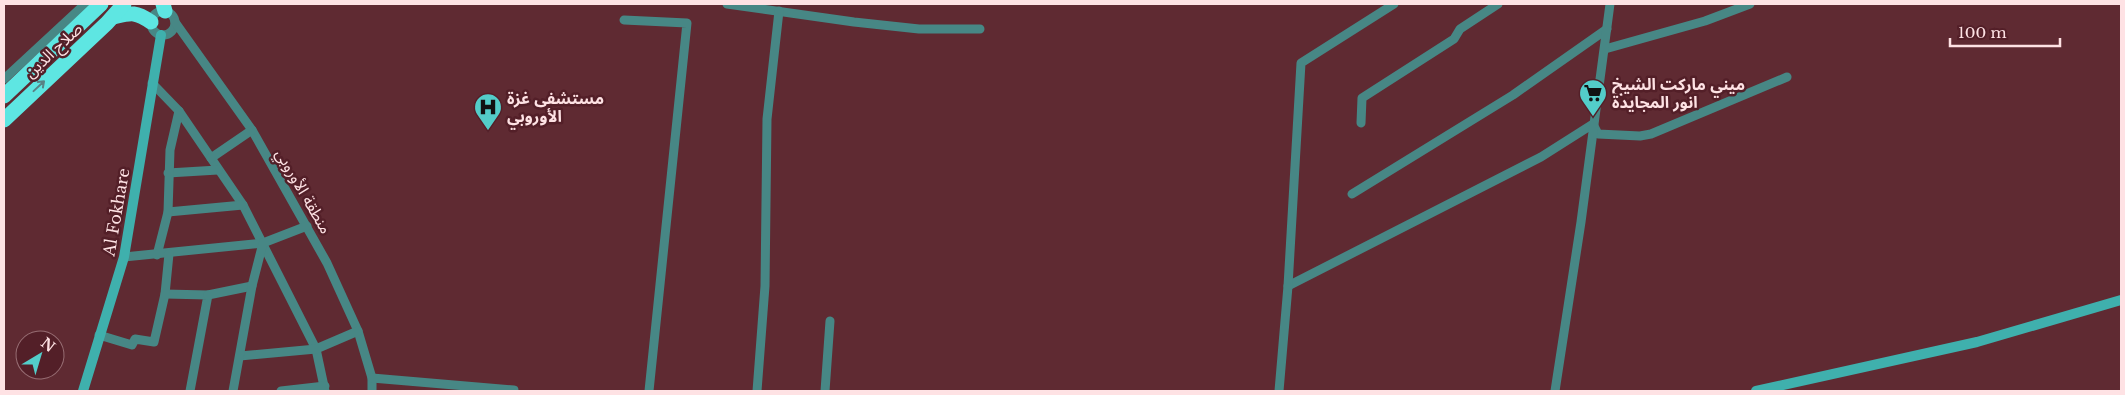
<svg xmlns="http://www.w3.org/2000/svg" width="2125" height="395" font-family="'Libre Baskerville','Noto Sans Arabic',serif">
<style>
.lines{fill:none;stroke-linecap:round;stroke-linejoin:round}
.street{stroke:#478785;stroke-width:9}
.secondary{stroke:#3fb0ad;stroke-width:10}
.highway{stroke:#5ee6e2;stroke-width:15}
.oneway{stroke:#588285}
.labels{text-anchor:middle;stroke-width:5;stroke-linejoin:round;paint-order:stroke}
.street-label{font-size:16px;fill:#fee2e4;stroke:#531f28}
.poi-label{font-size:16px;font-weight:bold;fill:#fee2e4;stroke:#531f28;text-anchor:start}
</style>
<rect width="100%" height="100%" fill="#5f2a32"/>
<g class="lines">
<g class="street">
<path d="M727 4 854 22 919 29H980"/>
<circle cx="163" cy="23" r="12"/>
<path d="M624 20 687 23 649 391"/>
<path d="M175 22 252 130 327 263 358 331 372 378V391"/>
<path d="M1605 49 1705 21 1750 4"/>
<path d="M4 79 85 4"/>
<path d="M152 83 179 111 243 205 316 349 325 391"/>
<path d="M1361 123 1362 98 1454 39 1460 29 1498 4"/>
<path d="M211 158 252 130"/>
<path d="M168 173 218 170"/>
<path d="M1352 194 1513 95 1607 29"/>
<path d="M168 212 243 205"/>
<path d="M157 255 168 212 170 150 179 111"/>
<path d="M124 257 263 243"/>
<path d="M1288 286 1541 157 1593 124 1598 134 1640 136 1651 134 1787 77"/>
<path d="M165 294 208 295 190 391"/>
<path d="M208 295 252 286"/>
<path d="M99 335 132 345 135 339 154 342 165 294 169 254"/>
<path d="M240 356 316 349 358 331"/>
<path d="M372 378 514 390V391"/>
<path d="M233 391 252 286 263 243 307 226"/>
<path d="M281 391 325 386"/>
<path d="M757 391 765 286 767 119 779 11"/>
<path d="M825 391 830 321"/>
<path d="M1279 391 1288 286 1301 63 1394 4"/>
<path d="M1555 391 1581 222 1610 4"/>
</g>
<g class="secondary">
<path d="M83 391 124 257 161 35"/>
<path d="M1756 391 1977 342 2121 300"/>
</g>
<g class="highway">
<path d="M163 4 165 11"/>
<path d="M113 17C131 13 135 11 151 22"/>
<path d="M4 96 101 4"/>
<path d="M4 120 107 23 124 4"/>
</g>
</g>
<defs><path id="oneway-shaft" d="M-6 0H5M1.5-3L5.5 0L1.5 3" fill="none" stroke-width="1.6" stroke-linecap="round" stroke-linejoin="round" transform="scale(1.25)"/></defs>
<use class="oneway" href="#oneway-shaft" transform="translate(39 86) rotate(-43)"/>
<defs>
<g id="supermarket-pin" transform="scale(1.4375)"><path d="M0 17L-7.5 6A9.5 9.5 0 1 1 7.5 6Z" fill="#53cdc9" stroke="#531f28"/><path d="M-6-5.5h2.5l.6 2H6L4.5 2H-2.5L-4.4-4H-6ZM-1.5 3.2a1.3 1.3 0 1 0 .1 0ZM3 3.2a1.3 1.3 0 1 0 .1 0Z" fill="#111"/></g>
<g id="hospital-pin" transform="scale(1.4375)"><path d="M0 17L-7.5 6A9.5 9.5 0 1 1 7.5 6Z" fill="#53cdc9" stroke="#531f28"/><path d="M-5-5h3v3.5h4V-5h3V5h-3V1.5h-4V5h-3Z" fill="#111"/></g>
</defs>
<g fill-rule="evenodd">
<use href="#supermarket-pin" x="1593" y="93"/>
<use href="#hospital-pin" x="488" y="107"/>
</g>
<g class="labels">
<g class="street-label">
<text transform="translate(53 50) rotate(-43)" y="6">صلاح الدين</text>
<text transform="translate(304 191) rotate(60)" y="6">منطقة الأوروبي</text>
<text transform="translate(116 212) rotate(-80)" y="6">Al Fokhare</text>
</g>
<g class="poi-label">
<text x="1612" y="90">ميني ماركت الشيخ<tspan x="1612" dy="18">انور المجايدة</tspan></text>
<text x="507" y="104">مستشفى غزة<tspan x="507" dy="18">الأوروبي</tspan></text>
</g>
</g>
<rect width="2125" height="395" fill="none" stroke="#fee2e4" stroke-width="10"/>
<g transform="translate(40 355) rotate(38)"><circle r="24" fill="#531f28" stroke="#976d73"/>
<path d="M0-4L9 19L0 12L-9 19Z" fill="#53cdc9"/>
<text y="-8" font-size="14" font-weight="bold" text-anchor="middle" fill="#fee2e4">N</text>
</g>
<path d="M1950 38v8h110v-8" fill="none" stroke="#fee2e4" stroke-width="2.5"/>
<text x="1958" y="38" font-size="15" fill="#fee2e4" stroke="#531f28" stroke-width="4" paint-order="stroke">100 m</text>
</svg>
